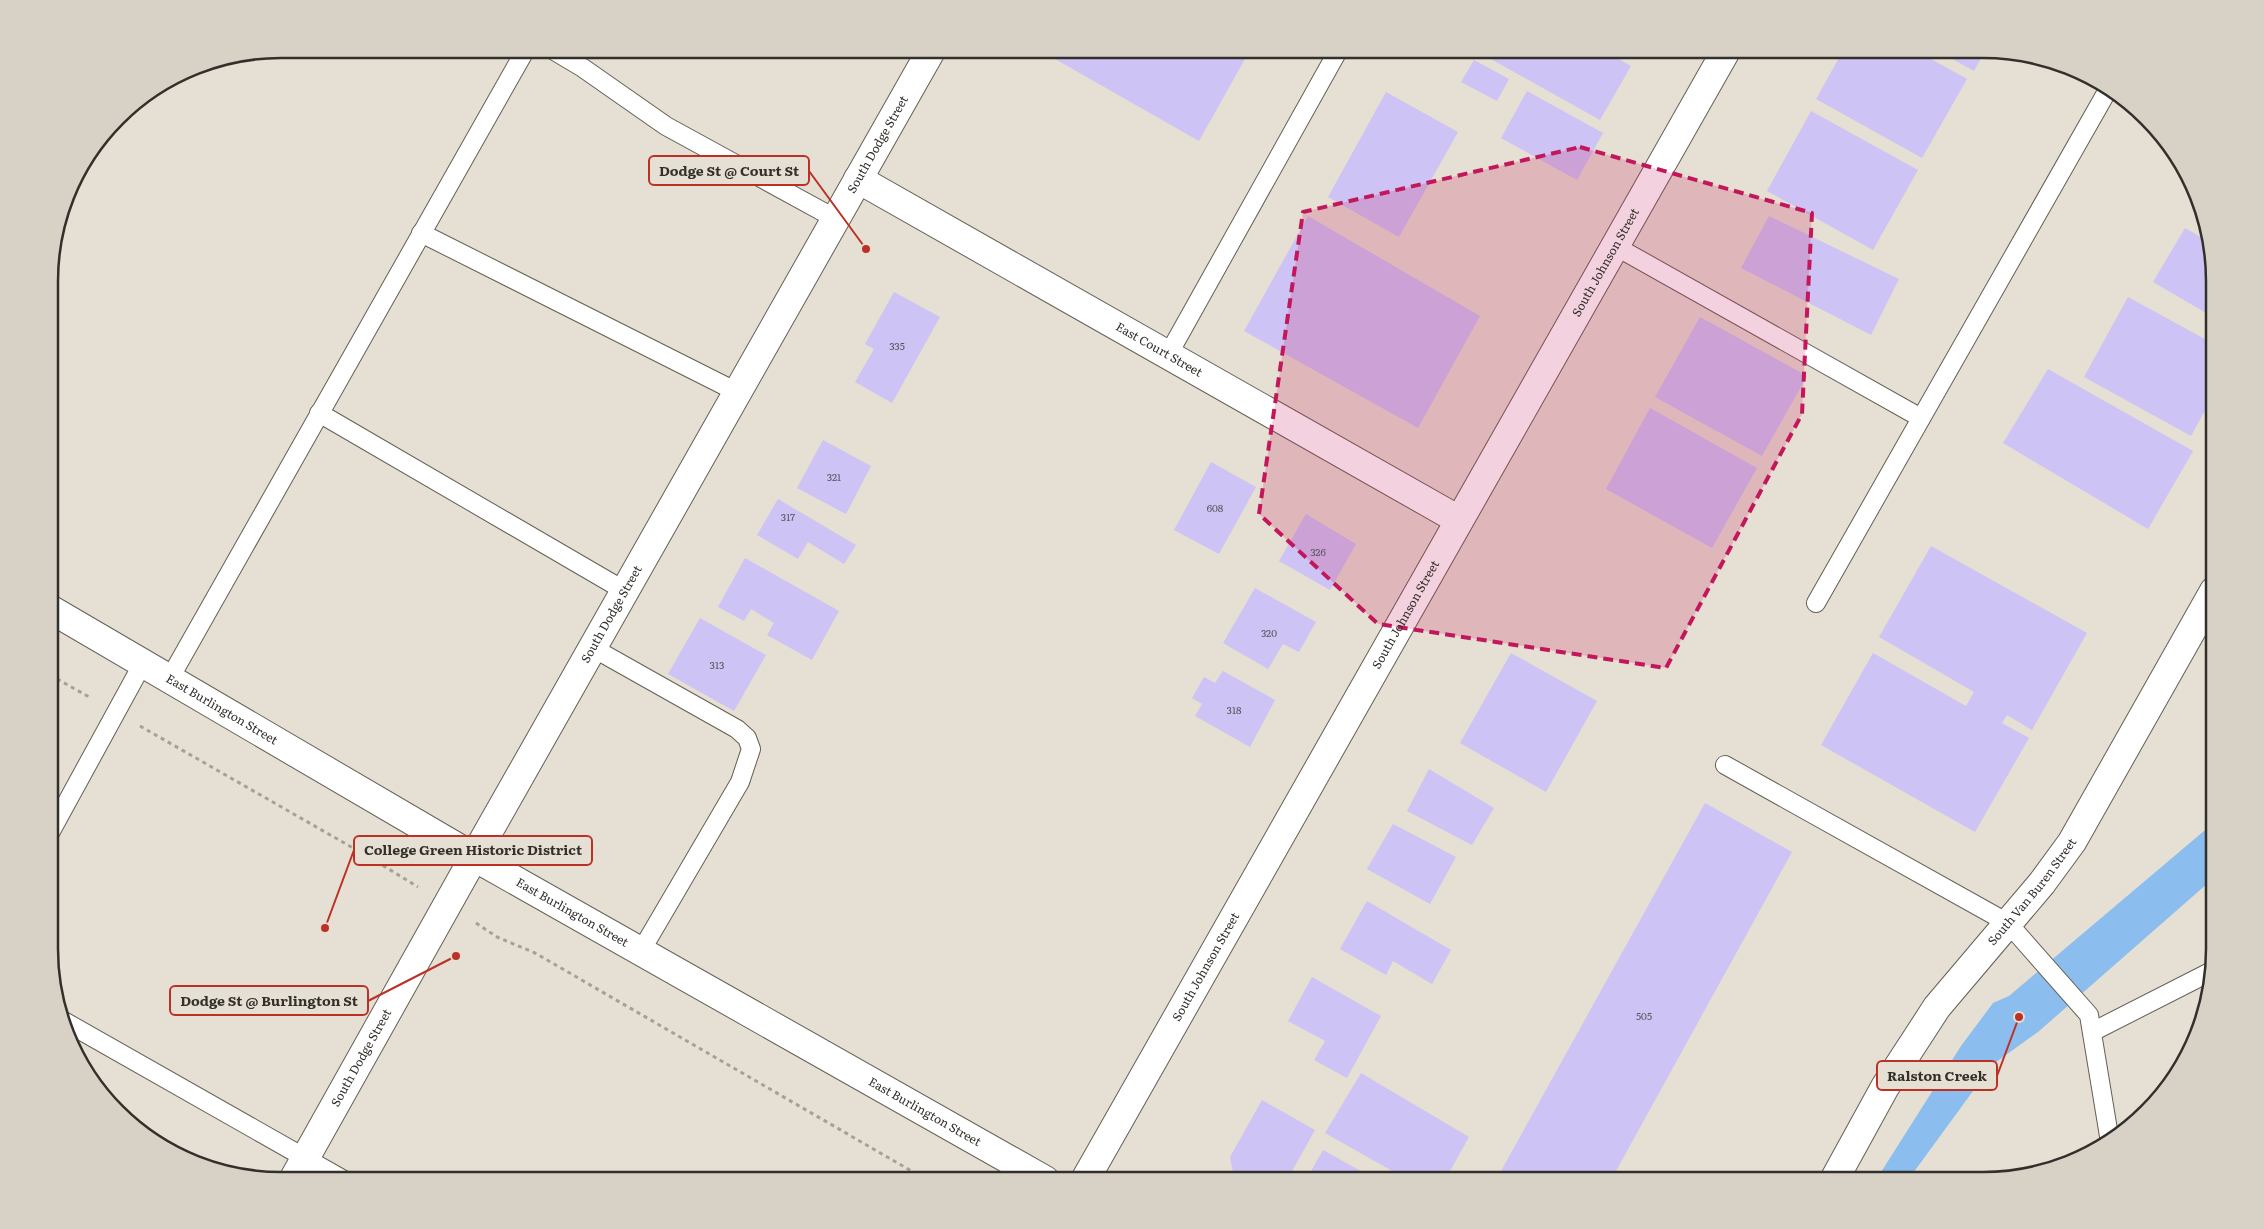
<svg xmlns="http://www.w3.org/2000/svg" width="2264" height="1229" font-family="Literata,serif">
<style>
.water{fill:#8cbdef}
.building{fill:#cec3f5}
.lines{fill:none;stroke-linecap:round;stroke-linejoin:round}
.lane-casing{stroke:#655f55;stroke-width:20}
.street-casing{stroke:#655f55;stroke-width:30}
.secondary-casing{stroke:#655f55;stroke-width:30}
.primary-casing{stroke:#655f55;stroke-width:30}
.path{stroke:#a6a198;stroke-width:3;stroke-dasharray:4 4;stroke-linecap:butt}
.lane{stroke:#fff;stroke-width:18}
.street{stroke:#fff;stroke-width:28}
.secondary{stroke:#fff;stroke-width:28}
.primary{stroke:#fff;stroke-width:28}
.marked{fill:#c2185b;fill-opacity:0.2;stroke:#c2185b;stroke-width:4;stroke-dasharray:10 6;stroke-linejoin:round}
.labels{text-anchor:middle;stroke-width:4;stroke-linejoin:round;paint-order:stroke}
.number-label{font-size:10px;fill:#5a555e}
.street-label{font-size:12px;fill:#33302c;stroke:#e6dfd3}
.rim{fill:none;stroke:#33302c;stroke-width:2.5}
.leader{fill:none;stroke:#bd3025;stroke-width:2}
.callout-dot{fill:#bd3025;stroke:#e6dfd3;stroke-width:2}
.callout{fill:#e6dfd3;stroke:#bd3025;stroke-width:2}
.callout-label{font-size:14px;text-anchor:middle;font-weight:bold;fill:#33302c}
</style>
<rect width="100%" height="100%" fill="#e6dfd3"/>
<path class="water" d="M2215 827V880L2208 883 2038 1032 1992 1065 1908 1180H1876L1961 1046 1993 1003 2009 996 2204 831Z"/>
<g class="building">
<path d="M1061 49H1232L1246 57 1199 141 1055 59Z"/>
<path d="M1473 49H1601L1631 66 1600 120Z"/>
<path d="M1844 49H1913L1967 79 1922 158 1816 99Z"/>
<path d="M1934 49H1986L1974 71Z"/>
<path d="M1474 60 1509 79 1497 101 1461 82Z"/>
<path d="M1527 91 1603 133 1577 180 1501 138Z"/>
<path d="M1386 92 1458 132 1399 237 1328 197Z"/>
<path d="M1811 111 1918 170 1873 250 1767 191Z"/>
<path d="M1308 216 1480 316 1418 428 1244 331Z"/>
<path d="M1769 216 1899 279 1871 335 1741 268Z"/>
<path d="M2185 228 2211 243 2213 250V317L2153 282Z"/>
<path d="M894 292 940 317 892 403 855 382 874 349 865 344Z"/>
<path d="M2128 297 2214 344V394L2191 436 2084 377Z"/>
<path d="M1700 317 1807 376 1762 456 1655 397Z"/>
<path d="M2048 369 2193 451 2148 529 2003 443Z"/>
<path d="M1650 408 1757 468 1712 548 1606 489Z"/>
<path d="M823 440 871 466 846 514 797 488Z"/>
<path d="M1211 462 1256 487 1219 554 1174 530Z"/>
<path d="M778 499 856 545 844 564 808 542 798 559 757 535Z"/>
<path d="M1306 514 1356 544 1330 590 1279 561Z"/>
<path d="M1931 546 2087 633 2032 730 2007 715 2002 723 2029 738 1975 832 1821 745 1873 653 1966 706 1974 692 1879 637Z"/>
<path d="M745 558 839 611 812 660 767 635 774 623 751 609 744 621 718 607Z"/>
<path d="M1255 588 1316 622 1299 652 1283 644 1268 669 1223 643Z"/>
<path d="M700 618 766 655 734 711 668 674Z"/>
<path d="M1511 653 1597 701 1546 792 1460 743Z"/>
<path d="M1223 671 1275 700 1250 747 1195 716 1202 704 1192 698 1204 677 1215 683Z"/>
<path d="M1429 769 1494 808 1472 845 1407 811Z"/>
<path d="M1705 803 1792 852 1611 1180H1496Z"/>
<path d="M1393 824 1456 857 1430 904 1367 869Z"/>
<path d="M1367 901 1451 950 1432 984 1393 961 1386 975 1340 949Z"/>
<path d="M1312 977 1381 1016 1347 1078 1314 1060 1325 1041 1288 1021Z"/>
<path d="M1361 1073 1469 1137 1445 1180H1408L1325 1133Z"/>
<path d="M1262 1100 1315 1130 1287 1180H1238L1234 1178 1230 1157Z"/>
<path d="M1323 1150 1377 1180H1306Z"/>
</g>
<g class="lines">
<g class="lane-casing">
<g id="lane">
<path d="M551 49 583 68 666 126 836 219"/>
<path d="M421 233 737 392"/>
<path d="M1615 246 1921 418"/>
<path d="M1168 355 1339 49"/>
<path d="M319 413 625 591"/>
<path d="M1816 603 2109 88"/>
<path d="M593 648 737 729 747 738 751 749 740 782 641 951"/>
<path d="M170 678 526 49"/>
<path d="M1725 765 2008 923 2089 1015 2110 1142"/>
<path d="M50 833 143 663"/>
<path d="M62 1020 344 1180"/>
<path d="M2092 1032 2210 972"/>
</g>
</g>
<g class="street-casing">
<g id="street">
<path id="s1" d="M858 179 1459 520"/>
<path id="s2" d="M1085 1180 1727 49"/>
<path id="s3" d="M1834 1180 1885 1087 1937 1007 2042 883 2072 842 2214 591"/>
</g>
</g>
<g class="secondary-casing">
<g id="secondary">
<path id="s4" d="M474 857 932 49"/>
</g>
</g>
<g class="primary-casing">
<g id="primary">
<path id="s5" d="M50 609 474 857 1045 1180"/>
<path id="s6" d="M293 1180 474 857"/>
</g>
</g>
<g class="path">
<path d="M50 675 91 698"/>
<path d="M140 726 374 860 418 887"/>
<path d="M476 923 497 937 535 953 927 1180"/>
</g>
<use href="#lane" class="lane"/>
<use href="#street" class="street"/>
<use href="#secondary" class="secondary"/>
<use href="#primary" class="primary"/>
</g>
<path class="marked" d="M1580 147 1812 213 1802 414 1666 668 1378 624 1259 514 1303 212Z"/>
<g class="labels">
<g class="number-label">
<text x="897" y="350">335</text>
<text x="834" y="481">321</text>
<text x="1215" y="512">608</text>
<text x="788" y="521">317</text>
<text x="1318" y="556">326</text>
<text x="1269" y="637">320</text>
<text x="717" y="669">313</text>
<text x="1234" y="714">318</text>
<text x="1644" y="1020">505</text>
</g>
<g class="street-label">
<text dy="4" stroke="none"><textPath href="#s4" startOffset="819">South Dodge Street</textPath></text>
<text dy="4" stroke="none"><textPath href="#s2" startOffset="1055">South Johnson Street</textPath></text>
<text dy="4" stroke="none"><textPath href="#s1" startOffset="346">East Court Street</textPath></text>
<text dy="4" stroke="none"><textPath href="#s4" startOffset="279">South Dodge Street</textPath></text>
<text dy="4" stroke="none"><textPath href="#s2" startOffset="650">South Johnson Street</textPath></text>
<text dy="4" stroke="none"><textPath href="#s5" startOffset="199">East Burlington Street</textPath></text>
<text dy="4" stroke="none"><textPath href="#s3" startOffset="351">South Van Buren Street</textPath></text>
<text dy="4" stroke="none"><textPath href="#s5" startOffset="604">East Burlington Street</textPath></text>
<text dy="4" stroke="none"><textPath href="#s2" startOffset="245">South Johnson Street</textPath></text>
<text dy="4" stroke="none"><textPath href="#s6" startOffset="140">South Dodge Street</textPath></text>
<text dy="4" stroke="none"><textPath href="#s5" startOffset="1009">East Burlington Street</textPath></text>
</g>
</g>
<path d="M0 0H2264V1229H0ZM281 58H1983A223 223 0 0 1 2206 281V949A223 223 0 0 1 1983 1172H281A223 223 0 0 1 58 949V281A223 223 0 0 1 281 58Z" fill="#d8d1c6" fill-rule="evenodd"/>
<path class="rim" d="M281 58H1983A223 223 0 0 1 2206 281V949A223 223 0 0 1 1983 1172H281A223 223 0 0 1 58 949V281A223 223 0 0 1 281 58Z"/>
<path class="leader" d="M866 249L809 171M325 928L354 850M456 956L368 1001M2019 1017L1997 1076"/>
<g class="callout-dot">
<circle cx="866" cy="249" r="5"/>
<circle cx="325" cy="928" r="5"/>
<circle cx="456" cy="956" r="5"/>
<circle cx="2019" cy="1017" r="5"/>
</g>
<g class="callout">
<rect x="649" y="156" width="160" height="29" rx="5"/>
<rect x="354" y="836" width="238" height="29" rx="5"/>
<rect x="170" y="986" width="198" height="29" rx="5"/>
<rect x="1877" y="1061" width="120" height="29" rx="5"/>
</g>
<g class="callout-label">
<text x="729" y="176">Dodge St @ Court St</text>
<text x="473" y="855">College Green Historic District</text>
<text x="269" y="1006">Dodge St @ Burlington St</text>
<text x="1937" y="1081">Ralston Creek</text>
</g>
</svg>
